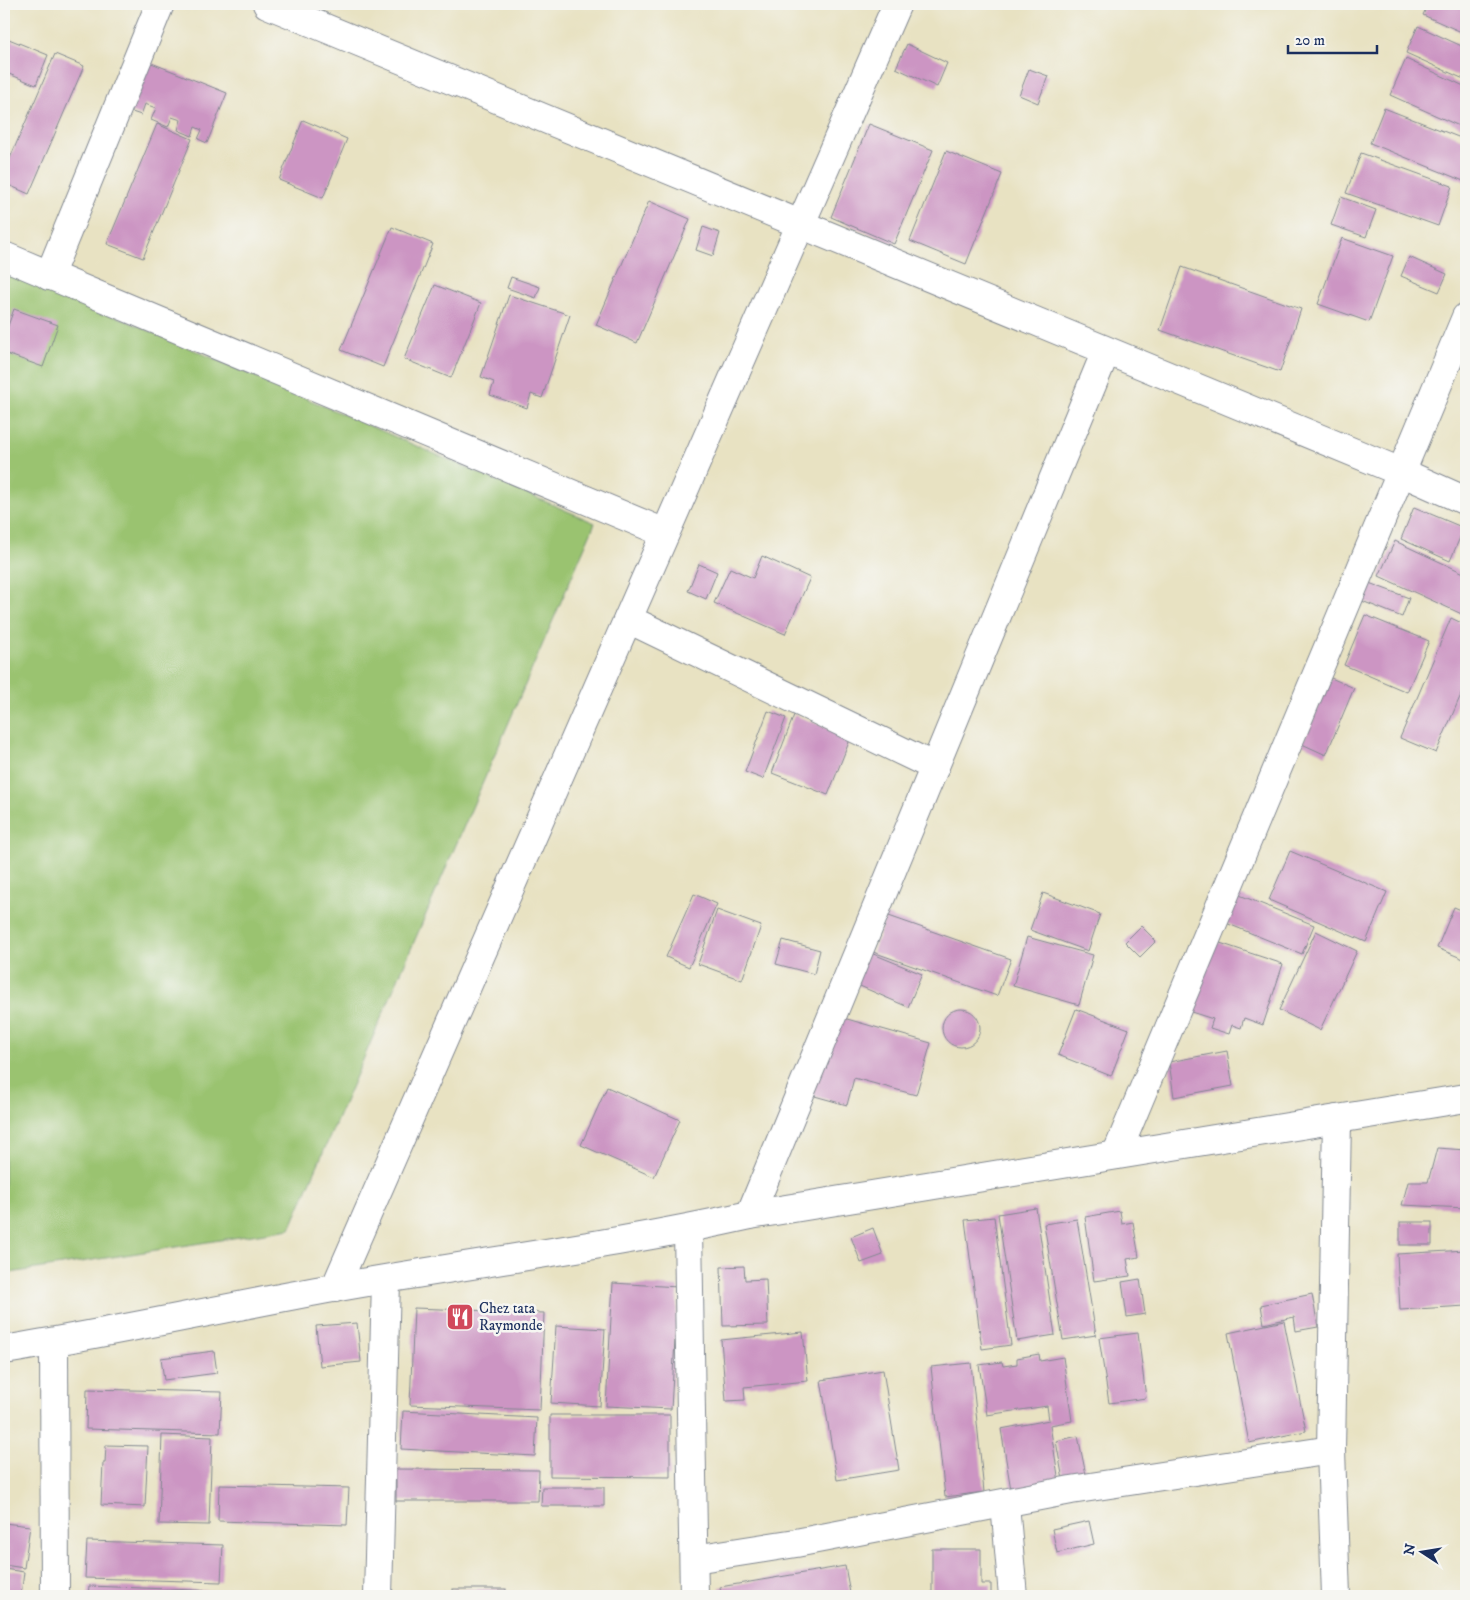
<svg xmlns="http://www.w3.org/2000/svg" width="1470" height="1600" font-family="'IM FELL DW Pica',serif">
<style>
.green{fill:#9ac36f;stroke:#5a7966}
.building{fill:#cc95c3}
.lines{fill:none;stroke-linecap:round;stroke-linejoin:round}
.street-casing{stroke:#828890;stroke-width:30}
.street{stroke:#fff;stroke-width:28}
.labels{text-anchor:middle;stroke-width:5;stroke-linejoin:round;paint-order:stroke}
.poi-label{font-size:15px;fill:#1b2f5e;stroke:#f6f6f2;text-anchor:start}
</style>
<rect width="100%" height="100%" fill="#f6f6f2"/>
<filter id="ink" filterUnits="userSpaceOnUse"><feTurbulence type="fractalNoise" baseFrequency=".02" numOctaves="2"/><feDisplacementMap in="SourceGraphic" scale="10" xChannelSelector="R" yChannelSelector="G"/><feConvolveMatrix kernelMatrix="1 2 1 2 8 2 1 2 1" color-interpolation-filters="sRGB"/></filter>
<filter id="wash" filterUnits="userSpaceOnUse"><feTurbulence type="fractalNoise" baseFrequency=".0096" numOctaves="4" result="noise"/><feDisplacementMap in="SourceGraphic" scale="20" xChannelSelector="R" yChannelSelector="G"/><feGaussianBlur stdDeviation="1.12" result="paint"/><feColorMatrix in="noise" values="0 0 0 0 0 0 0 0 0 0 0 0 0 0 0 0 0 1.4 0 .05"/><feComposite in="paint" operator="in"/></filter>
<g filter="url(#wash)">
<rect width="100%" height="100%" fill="#e8e2c2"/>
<path class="green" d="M4 268 595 523 290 1229 4 1274Z"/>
<g id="blocks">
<g class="building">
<path d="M1428 4H1466V34L1423 15Z"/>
<path d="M1418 26 1466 48V80L1406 53Z"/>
<path d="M4 37 48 55 36 85 4 72Z"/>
<path d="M907 44 947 63 937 87 896 68Z"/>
<path d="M55 54 84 66 29 194 4 183V172Z"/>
<path d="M1406 59 1466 87V129L1390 95Z"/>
<path d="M149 62 227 93 207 143 198 139 202 130 195 127 192 136 178 130 181 120 172 117 168 127 151 120 156 108 145 104 141 115 129 111Z"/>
<path d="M1029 69 1048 76 1038 103 1019 95Z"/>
<path d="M1384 108 1466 140V182L1370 143Z"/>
<path d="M303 120 347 139 323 198 279 180Z"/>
<path d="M157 124 192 139 143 258 107 244Z"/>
<path d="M869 124 933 150 894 244 831 217Z"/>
<path d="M946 151 1002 174 966 264 910 241Z"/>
<path d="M1361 153 1452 186 1438 226 1346 193Z"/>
<path d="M1341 197 1376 210 1366 237 1331 225Z"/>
<path d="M649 201 690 219 637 343 596 325Z"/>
<path d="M392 227 433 244 383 367 341 350Z"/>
<path d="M703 227 720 233 713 256 696 250Z"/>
<path d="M1342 238 1393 256 1369 322 1318 304Z"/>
<path d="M1409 257 1447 274 1439 292 1401 276Z"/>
<path d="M1182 267 1301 309 1280 372 1160 330Z"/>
<path d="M511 277 540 287 536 298 507 288Z"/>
<path d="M435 285 481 303 451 378 404 359Z"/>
<path d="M509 295 570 315 542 398 531 394 527 408 490 395 494 382 481 377Z"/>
<path d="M14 309 58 325 43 367 4 353V337Z"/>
<path d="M1414 507 1464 528 1450 561 1401 539Z"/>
<path d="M1395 541 1466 574V616L1379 576Z"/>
<path d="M762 556 810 578 785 634 714 603 730 568 753 578Z"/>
<path d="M699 564 717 572 706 599 688 591Z"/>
<path d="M1369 583 1409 598 1402 617 1362 601Z"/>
<path d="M1365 615 1429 641 1407 692 1344 665Z"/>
<path d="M1451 618 1466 625V683L1436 753 1400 738Z"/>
<path d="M1331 678 1354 688 1326 755 1302 744Z"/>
<path d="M768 711 786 718 763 779 745 772Z"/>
<path d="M794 715 851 737 828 795 772 773Z"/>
<path d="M1290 851 1387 892 1366 942 1269 900Z"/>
<path d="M1043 893 1100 914 1088 951 1030 930Z"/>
<path d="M694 894 717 904 689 967 666 957Z"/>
<path d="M1237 894 1314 925 1302 954 1226 923Z"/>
<path d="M1454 907 1466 912V960L1437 948Z"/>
<path d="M717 910 761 926 742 980 698 964Z"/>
<path d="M886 915 1011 959 997 996 873 952Z"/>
<path d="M1141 926 1156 941 1140 957 1125 942Z"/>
<path d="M1316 931 1357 951 1320 1030 1279 1010Z"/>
<path d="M1027 937 1093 955 1079 1005 1013 986Z"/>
<path d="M783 940 820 950 814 974 776 964Z"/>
<path d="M1211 940 1283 964 1263 1025 1244 1018 1241 1028 1232 1025 1229 1034 1210 1028 1213 1019 1188 1011Z"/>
<path d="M866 951 922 974 908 1007 853 983Z"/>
<path d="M1076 1009 1129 1029 1111 1076 1058 1055Z"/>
<circle cx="961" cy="1028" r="19"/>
<path d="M833 1015 931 1043 916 1095 854 1078 847 1105 811 1095Z"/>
<path d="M1227 1051 1233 1086 1174 1097 1169 1062Z"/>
<path d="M607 1087 680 1120 654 1177 581 1145Z"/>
<path d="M1437 1148 1466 1150V1208L1402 1205 1408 1182H1428Z"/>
<path d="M1036 1208 1055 1335 1017 1341 998 1214Z"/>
<path d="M1120 1211 1122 1224 1133 1222 1139 1257 1127 1259 1130 1276 1094 1281 1085 1217Z"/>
<path d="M994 1217 1011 1345 982 1349 965 1220Z"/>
<path d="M1077 1219 1096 1335 1063 1340 1044 1224Z"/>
<rect x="1400" y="1222" width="32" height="23"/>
<path d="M873 1228 883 1255 861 1263 851 1237Z"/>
<path d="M1466 1250V1306L1400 1310 1397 1254Z"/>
<path d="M744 1266 745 1280 766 1279 768 1325 723 1326 721 1267Z"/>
<path d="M1140 1279 1145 1314 1127 1317 1122 1282Z"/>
<path d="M613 1283 678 1287 671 1409 606 1406Z"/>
<path d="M1312 1294 1318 1327 1296 1331 1294 1317 1264 1324 1261 1305Z"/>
<path d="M414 1308 544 1313 540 1410 410 1405Z"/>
<path d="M1284 1321 1306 1431 1249 1443 1228 1333Z"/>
<path d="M357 1323 361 1362 320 1366 316 1326Z"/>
<path d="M556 1326 605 1329 600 1406 551 1403Z"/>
<path d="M803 1332 808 1381 744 1387 745 1400 726 1401 721 1340Z"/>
<path d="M1138 1333 1146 1398 1109 1403 1099 1338Z"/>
<path d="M214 1351 217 1373 164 1380 161 1358Z"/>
<path d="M1039 1354 1040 1361 1063 1357 1072 1421 1050 1425 1059 1482 1011 1490 1001 1429 1049 1420 1047 1406 987 1415 979 1365 1002 1362 1003 1366 1017 1364V1358Z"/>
<path d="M971 1363 984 1492 945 1497 931 1367Z"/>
<path d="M883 1370 899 1470 837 1480 821 1380Z"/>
<path d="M87 1389 222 1392 220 1433 86 1429Z"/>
<path d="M403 1411 537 1418 535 1456 401 1449Z"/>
<path d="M550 1415H670V1477L550 1476Z"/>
<path d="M162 1435 212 1437 209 1525 159 1524Z"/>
<path d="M1078 1436 1086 1475 1063 1480 1056 1441Z"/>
<path d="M106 1445 148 1446 145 1507 101 1505 103 1463H105Z"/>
<path d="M396 1469 539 1470 538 1501H396Z"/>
<path d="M219 1485 349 1488 347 1525 218 1521Z"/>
<path d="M542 1487H604V1506H541Z"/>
<path d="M1089 1521 1094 1544 1057 1553 1052 1529Z"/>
<path d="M4 1523 30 1526 24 1568 4 1565Z"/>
<path d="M87 1541 223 1545 221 1582 85 1578Z"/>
<path d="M932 1549H981V1584H991V1596H932Z"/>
<path d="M845 1566 850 1593 830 1596H721L720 1587Z"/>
<path d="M4 1569 24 1572 21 1596H4Z"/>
<path d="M89 1586 220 1591V1596H88Z"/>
<rect x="453" y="1589" width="53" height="7"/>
</g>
</g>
</g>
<g filter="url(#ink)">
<use href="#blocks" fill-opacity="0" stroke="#828890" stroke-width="1"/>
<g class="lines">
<g class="street-casing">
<g id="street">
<path d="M267 4 1401 472 1466 501"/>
<path d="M4 256 665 533"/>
<path d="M49 276 160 4"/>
<path d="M628 619 935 767"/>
<path d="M1116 1155 1466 317"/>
<path d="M750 1215 1106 351"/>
<path d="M688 1229 694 1596"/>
<path d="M335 1288 897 4"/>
<path d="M54 1342 55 1596"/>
<path d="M4 1350C114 1332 223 1308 333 1288 472 1263 612 1246 750 1215L1466 1098"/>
<path d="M1005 1504 1013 1596"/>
<path d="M694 1559 796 1543 1071 1490 1331 1450"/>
<path d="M378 1596 386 1280"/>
<path d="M1336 1596 1331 1450 1337 1119"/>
</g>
</g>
<use href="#street" class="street"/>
</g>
</g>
<defs>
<g id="restaurant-square" transform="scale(1.4375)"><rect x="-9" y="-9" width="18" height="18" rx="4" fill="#d1495b" stroke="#f6f6f2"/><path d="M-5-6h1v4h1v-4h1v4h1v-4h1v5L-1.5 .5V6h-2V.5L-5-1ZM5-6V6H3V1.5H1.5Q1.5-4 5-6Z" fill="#fff"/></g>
</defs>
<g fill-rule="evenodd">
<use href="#restaurant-square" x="460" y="1317"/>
</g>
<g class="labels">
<g class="poi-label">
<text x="479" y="1313">Chez tata<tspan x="479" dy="17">Raymonde</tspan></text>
</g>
</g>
<rect width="1470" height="1600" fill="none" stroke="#f6f6f2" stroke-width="20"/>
<g transform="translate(1422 1552) rotate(282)" stroke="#f6f6f2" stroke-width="4" paint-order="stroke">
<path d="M0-4L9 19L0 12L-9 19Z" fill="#1b2f5e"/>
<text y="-8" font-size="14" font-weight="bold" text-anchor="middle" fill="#1b2f5e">N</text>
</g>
<path d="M1288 45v8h89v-8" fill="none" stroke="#1b2f5e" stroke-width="2.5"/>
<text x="1295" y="45" font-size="15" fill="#1b2f5e" stroke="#f6f6f2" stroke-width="4" paint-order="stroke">20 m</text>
</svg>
